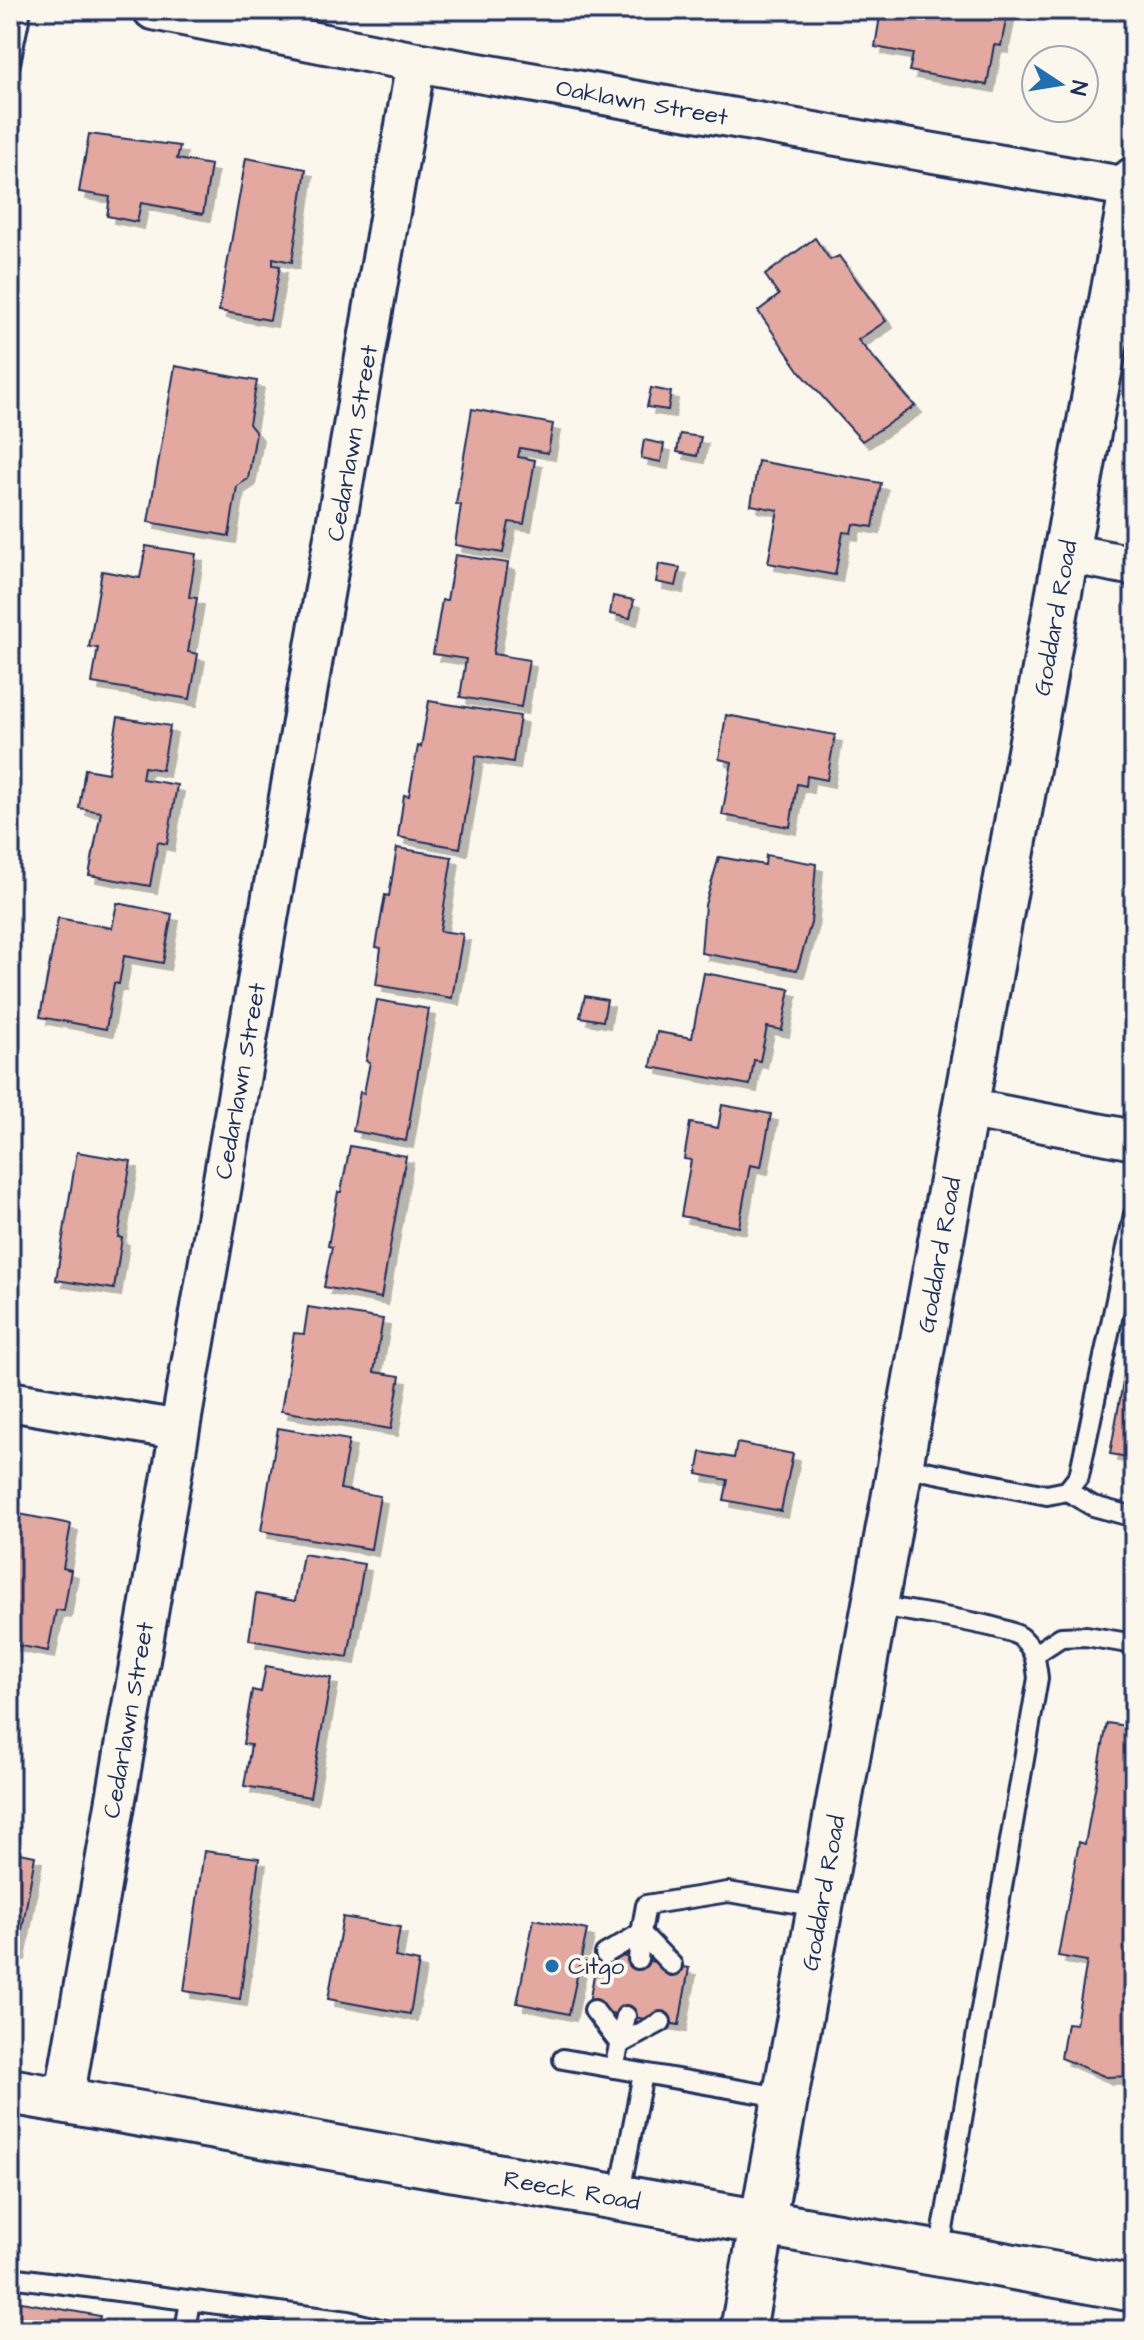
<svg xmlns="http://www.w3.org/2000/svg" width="1144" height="2340" font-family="'Architects Daughter',sans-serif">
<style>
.building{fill:#e3a9a1;stroke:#1b2f5e;stroke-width:2;filter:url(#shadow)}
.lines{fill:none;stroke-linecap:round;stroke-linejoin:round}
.lane-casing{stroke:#1b2f5e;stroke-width:24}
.street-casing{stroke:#1b2f5e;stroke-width:44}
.secondary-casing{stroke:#1b2f5e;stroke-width:50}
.lane{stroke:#fbf7ec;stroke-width:18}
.street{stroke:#fbf7ec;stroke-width:38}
.secondary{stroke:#fbf7ec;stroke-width:44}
.poi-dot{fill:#1f6fb2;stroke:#fbf7ec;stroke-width:3}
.labels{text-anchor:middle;stroke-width:8;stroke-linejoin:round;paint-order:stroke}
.street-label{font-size:24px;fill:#1b2f5e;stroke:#fbf7ec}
.poi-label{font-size:24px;fill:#1b2f5e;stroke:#fbf7ec;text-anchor:start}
</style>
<defs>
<filter id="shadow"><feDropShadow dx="7" dy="7" stdDeviation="0" flood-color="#0004"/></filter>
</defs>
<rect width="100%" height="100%" fill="#fbf7ec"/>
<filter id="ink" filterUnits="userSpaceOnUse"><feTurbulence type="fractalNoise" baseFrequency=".0125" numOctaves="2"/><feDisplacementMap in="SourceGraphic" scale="16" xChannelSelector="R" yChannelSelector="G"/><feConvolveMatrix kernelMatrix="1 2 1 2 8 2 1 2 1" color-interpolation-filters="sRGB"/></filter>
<g filter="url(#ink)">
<g class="building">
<path d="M881 10H1008L1001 46 994 45 987 85 909 71 913 54 875 47Z"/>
<path d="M89 134 180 146 177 159 211 165 203 214 141 203 137 222 107 216 110 197 79 192Z"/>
<path d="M246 158 306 169 292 262 273 258V265L280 266 270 320 219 311Z"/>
<path d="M815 238 830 260 839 256 886 321 858 340 915 406 862 441 801 373 758 311 779 295 765 275Z"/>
<path d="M175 366 257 381 249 424 256 433 248 479 237 486 229 536 148 522Z"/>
<path d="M651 388 671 392 668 410 647 407Z"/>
<path d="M472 409 553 424 548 453 520 448 518 457 535 460 524 524 509 522 503 553 455 545 461 505 456 504Z"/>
<path d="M680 434 701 437 697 456 677 452Z"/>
<path d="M644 440 664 444 661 462 641 458Z"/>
<path d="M758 461 881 483 873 527 853 524 851 533 843 532 835 575 768 563 778 510 751 505Z"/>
<path d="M146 546 196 554 189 597 197 598 188 652 198 654 190 699 92 683 98 648 89 647 102 571 140 578Z"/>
<path d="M455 555 508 563 493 654 529 660 521 707 460 697 466 659 433 654 442 600H447Z"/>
<path d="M659 564 680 568 676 586 656 582Z"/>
<path d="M613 596 634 600 630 618 610 614Z"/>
<path d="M429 701 520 716 513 762 476 756 460 848 398 837 404 795 409 796 418 746 421 747Z"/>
<path d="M726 715 835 735 827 780 807 776 806 786 797 784 790 827 722 815 732 762 719 759Z"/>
<path d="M118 717 170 726 162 770 144 767 142 779 177 785 167 844 158 842 150 886 89 875 101 812 79 808 85 769 108 773Z"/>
<path d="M397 848 452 857 440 931 463 934 452 998 376 985 381 948 376 947 385 895 389 896Z"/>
<path d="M766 855 816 864 811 923 797 970 701 953 705 905 719 857 765 865Z"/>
<path d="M117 903 172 914 163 963 124 956 119 984 114 983 106 1029 40 1017 58 918 112 928Z"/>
<path d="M704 973 790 989 782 1030 767 1027 760 1061 754 1060 750 1085 651 1067 657 1032 692 1038Z"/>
<path d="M585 996 607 1000 603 1021 580 1017Z"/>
<path d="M377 1000 429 1009 406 1141 353 1131 360 1092 364 1093 370 1062 366 1061Z"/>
<path d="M722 1105 771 1114 761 1167 750 1165 739 1227 681 1216 691 1160 684 1159 690 1123 718 1128Z"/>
<path d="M350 1146 406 1156 381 1298 324 1287 332 1247 328 1246 338 1192H341Z"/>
<path d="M77 1152 131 1161 118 1237 122 1238 114 1289 56 1280Z"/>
<path d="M308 1307 383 1319 374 1372 400 1376 391 1429 281 1411 294 1333 304 1334Z"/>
<path d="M1134 1321V1458L1110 1454Z"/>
<path d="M278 1428 349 1440 340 1489 380 1496 371 1549 261 1531Z"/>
<path d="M737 1443 793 1454 781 1511 724 1500 728 1480 697 1474 701 1452 734 1458Z"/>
<path d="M19 1514 71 1524 63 1568 71 1570 64 1611 56 1610 48 1651 10 1644V1560Z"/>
<path d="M303 1554 364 1564 348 1657 249 1640 256 1594 295 1601Z"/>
<path d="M266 1666 331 1678 310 1797 244 1786 251 1745 243 1744 252 1690 261 1692Z"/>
<path d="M1107 1723 1134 1727V2076L1106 2077 1061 2058 1067 2023 1076 2024 1087 1961 1058 1956 1079 1842 1085 1844Z"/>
<path d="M10 1851 35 1856 18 1953 10 1952Z"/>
<path d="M204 1851 259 1858 240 1999 184 1991Z"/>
<path d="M343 1917 400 1927 395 1957 419 1962 410 2014 328 1999Z"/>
<path d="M534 1919 587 1930 569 2014 517 2003Z"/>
<path d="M598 1952 689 1968 679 2025 588 2009Z"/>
<path d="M10 2300 100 2316 97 2330H10Z"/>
</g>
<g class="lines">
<g class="lane-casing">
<g id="lane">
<path d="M10 63 21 10"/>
<path d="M900 1466 1047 1495 1067 1491 1079 1476 1134 1214"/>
<path d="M1067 1491 1093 1506 1134 1517"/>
<path d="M875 1605C899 1610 1010 1625 1022 1638 1035 1650 1036 1661 1038 1678L939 2253"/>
<path d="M1035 1654 1061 1637 1086 1636 1134 1644"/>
<path d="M605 1954 641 1933 638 1959"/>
<path d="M672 1965 641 1933 646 1905 728 1892 820 1907"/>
<path d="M594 2010 620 2044 661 2022"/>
<path d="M626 2016 614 2068 786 2098"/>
<path d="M563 2059 614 2068"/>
<path d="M619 2197 643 2074"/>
<path d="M10 2277 348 2321 384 2330"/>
<path d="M185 2330 190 2301"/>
</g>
</g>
<g class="street-casing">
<g id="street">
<path d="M153 10 416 62 1133 188"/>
<path d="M1067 553 1134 566"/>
<path d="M966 1108 1134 1140"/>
<path d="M10 1401 179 1430"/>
<path d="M64 2100C177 1420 303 742 416 62"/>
</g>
</g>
<g class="secondary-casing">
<g id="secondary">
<path d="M10 2091C385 2157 760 2220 1134 2289"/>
<path d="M743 2330 1134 180"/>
</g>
</g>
<use href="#lane" class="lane"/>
<use href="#street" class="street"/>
<use href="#secondary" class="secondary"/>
</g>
</g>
<circle class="poi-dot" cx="552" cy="1966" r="8"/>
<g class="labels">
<g class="street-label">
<text transform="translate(642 102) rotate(10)" y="8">Oaklawn Street</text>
<text transform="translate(352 443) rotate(-80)" y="8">Cedarlawn Street</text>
<text transform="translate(1055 618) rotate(-80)" y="8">Goddard Road</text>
<text transform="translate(240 1081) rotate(-80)" y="8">Cedarlawn Street</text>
<text transform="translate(939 1255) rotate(-80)" y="8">Goddard Road</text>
<text transform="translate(128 1720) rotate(-80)" y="8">Cedarlawn Street</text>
<text transform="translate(823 1893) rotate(-80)" y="8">Goddard Road</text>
<text transform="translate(572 2190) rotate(10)" y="8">Reeck Road</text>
</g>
<g class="poi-label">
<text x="568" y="1974">Citgo</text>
</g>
</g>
<rect width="1144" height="2340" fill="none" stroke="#fbf7ec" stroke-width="40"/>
<rect x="20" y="20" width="1104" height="2300" fill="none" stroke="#1b2f5e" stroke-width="3" filter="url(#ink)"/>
<g transform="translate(1060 84) rotate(102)"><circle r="38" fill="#fbf7ec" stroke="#a1a7b3" stroke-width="2"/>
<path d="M0-6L14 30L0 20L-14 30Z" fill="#1f6fb2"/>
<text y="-12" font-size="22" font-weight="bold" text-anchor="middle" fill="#1b2f5e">N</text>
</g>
</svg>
